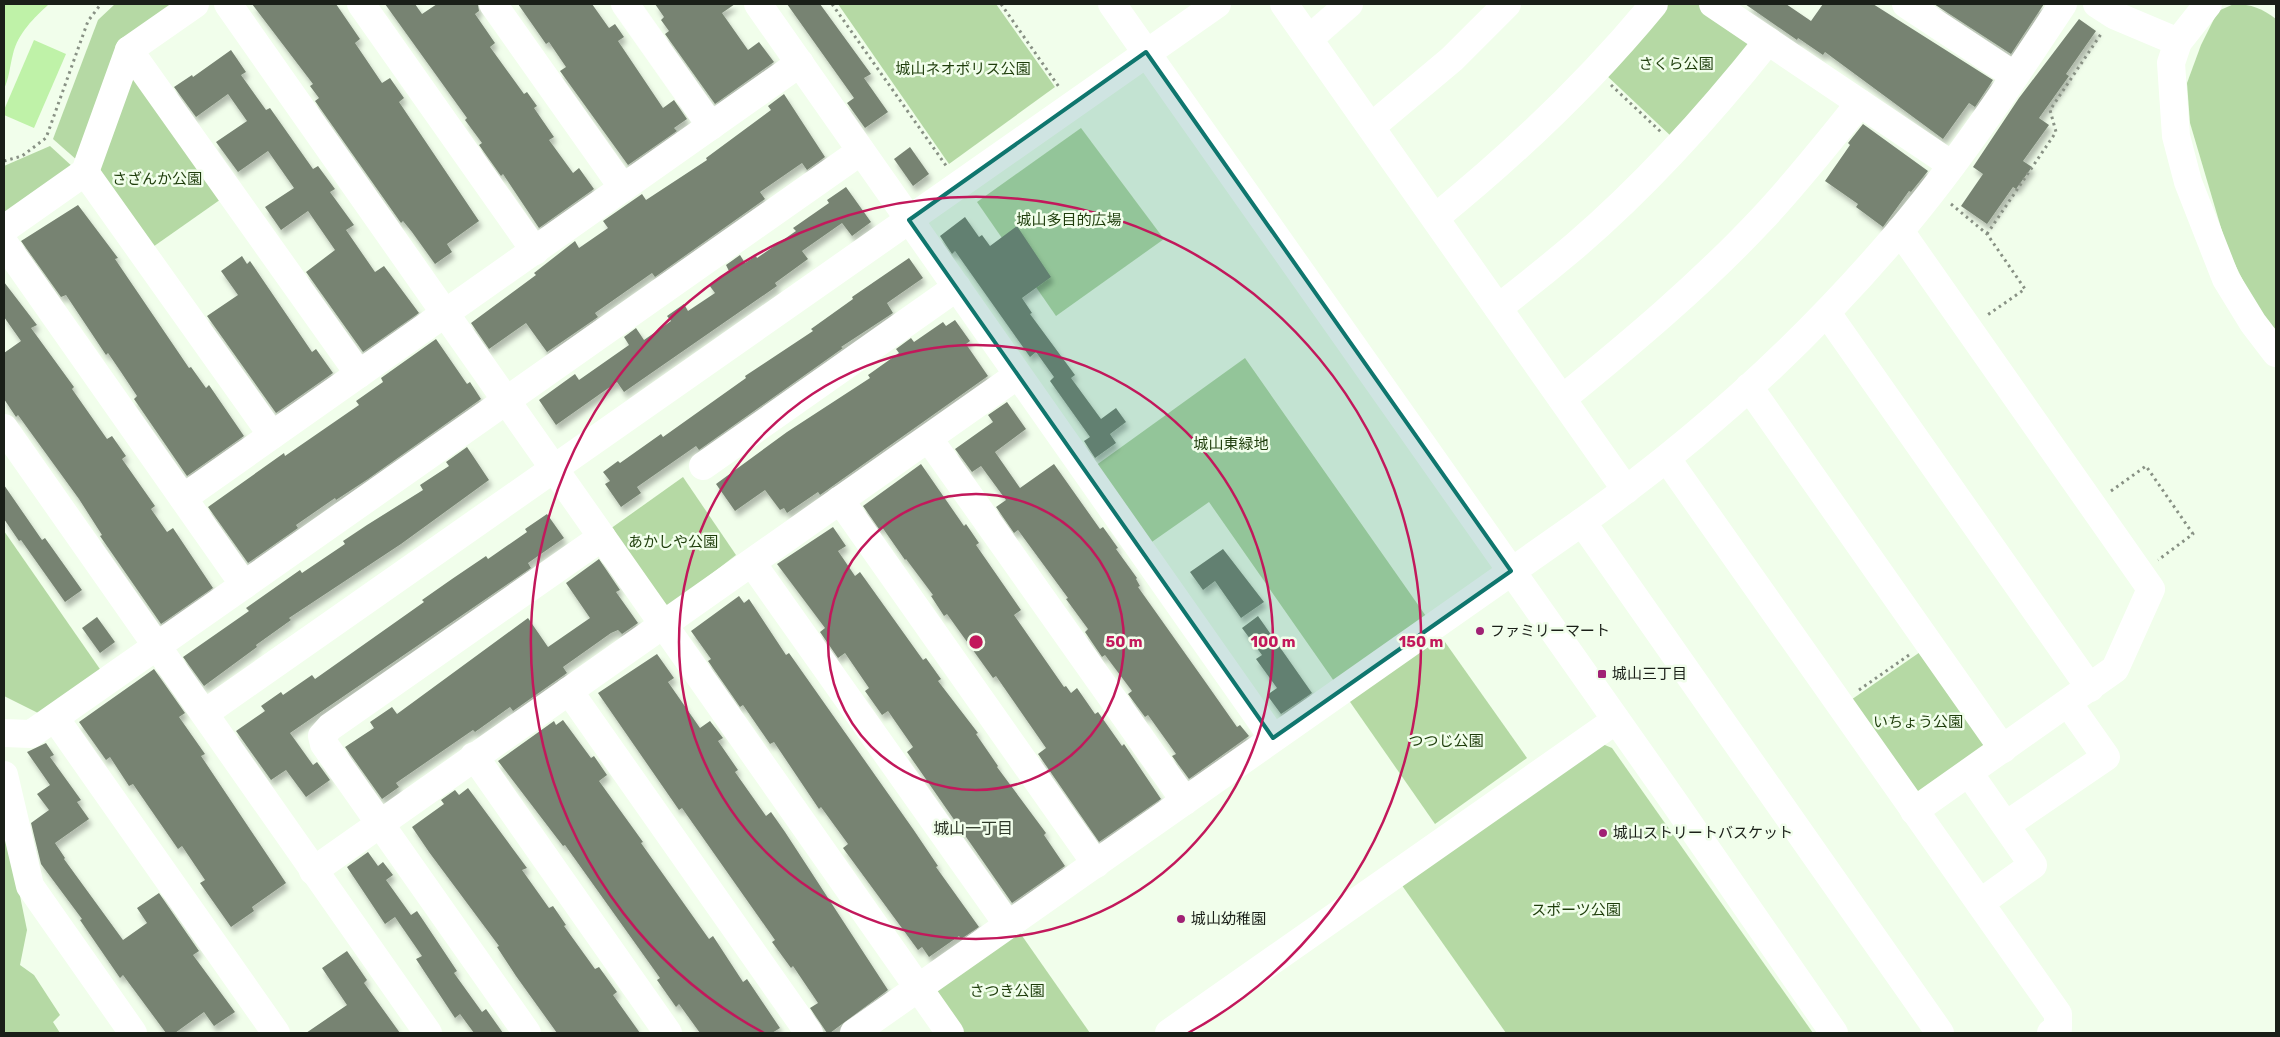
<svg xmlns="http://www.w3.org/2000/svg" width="2280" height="1037" font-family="Rubik,'Noto Sans JP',sans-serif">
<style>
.green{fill:#b5d9a4}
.water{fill:#bff2a8}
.building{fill:#778372;filter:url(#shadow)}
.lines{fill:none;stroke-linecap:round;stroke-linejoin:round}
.path{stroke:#889184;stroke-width:3;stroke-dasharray:2.5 4;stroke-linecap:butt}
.minor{stroke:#fff;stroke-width:28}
.marked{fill:#0f766e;fill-opacity:0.2;stroke:#0f766e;stroke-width:4;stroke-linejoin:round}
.ring{fill:none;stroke:#c2185b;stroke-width:2.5}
.poi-dot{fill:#a02174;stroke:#f1feeb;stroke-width:2}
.labels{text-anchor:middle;stroke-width:5;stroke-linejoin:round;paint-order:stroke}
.park-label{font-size:15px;fill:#1e3d0b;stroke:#f1feeb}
.poi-label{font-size:15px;fill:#1a1f18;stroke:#f1feeb;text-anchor:start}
.neighbourhood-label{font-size:16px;fill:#2f392a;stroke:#f1feeb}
.centre{fill:#c2185b;stroke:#f1feeb;stroke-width:2.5}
.ring-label{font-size:15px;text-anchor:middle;font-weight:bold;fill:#c2185b;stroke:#f1feeb;stroke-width:5;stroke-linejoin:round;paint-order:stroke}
</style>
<defs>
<filter id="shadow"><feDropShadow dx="3" dy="5.5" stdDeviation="2.5" flood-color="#0004"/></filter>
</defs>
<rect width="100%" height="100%" fill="#f1feeb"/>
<g class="green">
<path d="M115 4H177L78 161 53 139 98 20Z"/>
<path d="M838 4H996L1055 87 949 164Z"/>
<path d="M1665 4H1698L1750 39 1752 43 1673 138 1605 74Z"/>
<path d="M2234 4C2251 4 2263 9 2276 19V331L2256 307 2227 248 2190 123 2187 83 2201 45 2218 11Z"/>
<path d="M133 78 224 197 150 249 96 169Z"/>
<path d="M1081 128 1164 239 1056 316 977 202Z"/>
<path d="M50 146 74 168 4 217V166Z"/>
<path d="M1245 358 1428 619 1336 684 1209 502 1149 544 1095 466Z"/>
<path d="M683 477 736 555 670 606 664 604 610 529Z"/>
<path d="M4 531 102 672 42 715 4 696Z"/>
<path d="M1440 635 1527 758 1435 824 1348 699Z"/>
<path d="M1923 650 1988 743 1919 796 1848 702Z"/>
<path d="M1600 743 1612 748 1813 1033H1506L1401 884Z"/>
<path d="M4 818 27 930 20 965 34 975 60 1015 53 1022 60 1033H4Z"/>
<path d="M1018 930 1090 1033H963L938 997 937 989Z"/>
</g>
<g class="water">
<path d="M4 4H49C34 18 18 33 13 54 10 65 9 79 4 89Z"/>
<path d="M34 40 66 54 34 128 4 115V110Z"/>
</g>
<g class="building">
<path d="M252 4H336L360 39 355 43 382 83 390 78 404 98 399 102 479 221 447 244 452 252 435 264 412 232 403 221 401 223 315 101 319 98 310 86 313 84Z"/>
<path d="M385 4H415L422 14 437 4H478L479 11 475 14 495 43 490 47 524 94 527 92 537 106 534 108 554 137 549 140 573 173 579 168 594 189 539 228 503 174 501 176 479 145 482 143 465 120 467 118Z"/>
<path d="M518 4H592L609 28 615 24 624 37 618 41 663 108 674 100 687 119 674 128 677 131 628 165 560 71 566 67 549 42 546 44Z"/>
<path d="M655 4H735L722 13 748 50 759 42 774 62 715 104 665 34 669 31 661 20 664 17Z"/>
<path d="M787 4H820L871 74 864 78 888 112 865 128 847 103 854 98Z"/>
<path d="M1745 4H1786L1811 21 1823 4H1873L1993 80 1975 107 1969 103 1943 139 1825 52 1823 55 1798 38 1797 40Z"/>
<path d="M1934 4H2044L2011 54Z"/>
<path d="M2079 19 2096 31 2066 74 2069 76 2039 118 2049 125 2023 161 2032 167 2016 189 2013 187 1987 224 1961 206 1983 174 1973 167 2019 98Z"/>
<path d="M231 50 246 72 241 75 266 110 270 108 313 169 318 166 335 189 330 192 354 225 346 230 375 272 384 266 419 313 363 352 306 272 335 250 308 211 281 230 265 207 294 188 268 151 238 172 216 142 247 121 228 94 196 117 174 87 192 75 193 77Z"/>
<path d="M784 94 825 157 807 170 802 163 760 192 765 199 655 277 652 273 595 313 598 317 547 352 526 323 489 349 471 323 536 275 534 273 575 241 579 248 608 228 603 221 642 194 646 200 707 160 706 158 771 110 768 106Z"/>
<path d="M1863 124 1928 171 1911 192 1909 191 1883 227 1856 207 1858 204 1825 181 1850 145 1848 143Z"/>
<path d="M910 147 929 174 913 186 894 159Z"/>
<path d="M846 187 871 222 852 236 842 223 802 251 808 259 775 283 777 286 624 392 617 382 556 425 539 400 575 374 579 380 629 345 624 337 636 328 644 340 671 321 667 316 684 304 688 311 715 293 709 285 729 271 726 265 740 255 745 263 756 256 757 258 796 231 793 228 829 203 827 200Z"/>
<path d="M78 205 118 258 115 259 189 368 191 367 206 388 209 385 244 436 187 476 134 399 137 396 121 372 108 353 106 355 66 295 61 297 21 241Z"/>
<path d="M965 217 979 237 982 235 990 246 1017 226 1051 277 1022 298 1032 313 1030 314 1075 375 1071 378 1101 419 1116 408 1126 422 1110 434 1116 443 1095 458 1084 441 1090 437 1050 381 1054 377 1036 352 1030 357 955 251 952 254 940 236Z"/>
<path d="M242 256 247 264 250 261 312 352 316 349 333 373 276 413 207 316 238 295 221 271Z"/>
<path d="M909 258 923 278 887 303 893 313 841 347 843 348 699 450 696 446 637 487 641 493 621 507 605 484 610 481 603 472 618 461 620 463 661 434 663 437 746 378 745 376 813 331 811 329 853 299 852 297Z"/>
<path d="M4 282 37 325 31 328 74 387 72 389 107 439 112 436 126 456 122 459 155 506 151 509 167 532 173 528 213 588 161 624 100 536 102 535 79 499 18 415 16 417 4 399V353L21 341 4 317Z"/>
<path d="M955 320 970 341 966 344 988 376 820 495 818 492 787 513 784 508 780 510 765 490 735 511 716 484 787 432 870 378 868 375 899 353 896 349 911 338 914 342 943 322 946 326Z"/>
<path d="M436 339 467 384 470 382 481 399 368 479 336 500 335 498 296 525 298 528 248 563 208 507 284 453 285 456 359 405 356 401 383 382 381 378Z"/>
<path d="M1007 402 1026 429 995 452 1020 488 1054 464 1100 529 1103 527 1118 548 1116 549 1137 578 1136 579 1140 586 1138 587 1204 680 1237 727 1240 725 1249 736 1189 779 1172 756 1176 754 1148 715 1145 717 1128 694 1132 691 1105 655 1102 657 1085 632 1088 629 1066 599 1068 598 1018 530 1014 533 996 507 1006 500 981 466 972 472 955 449 993 422 988 415Z"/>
<path d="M467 447 489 480 401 544 289 618 291 620 256 645 257 647 204 686 183 657 249 611 246 608 300 570 302 573 345 544 343 541 367 525 423 490 420 485 449 466 446 462Z"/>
<path d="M921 464 964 526 966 524 979 543 976 545 1021 610 1014 615 1064 687 1066 686 1071 693 1077 688 1095 714 1098 712 1122 746 1124 744 1161 799 1099 842 1038 754 1046 748 996 676 993 678 947 614 944 616 931 596 933 595 906 559 905 560 882 527 879 529 863 506Z"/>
<path d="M4 485 42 540 45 538 82 590 65 602 21 540 19 541 4 519Z"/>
<path d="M547 514 564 538 528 563 531 568 290 733 313 765 317 762 330 780 306 797 286 770 271 780 236 731 265 711 261 706 281 692 283 695 312 675 315 679 424 602 422 600 452 579 486 556 488 559 527 532 525 529Z"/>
<path d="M833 527 846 546 838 551 855 576 860 572 923 660 926 658 941 679 938 681 978 733 976 734 998 766 997 767 1046 833 1044 835 1065 866 1012 903 907 752 913 747 888 711 882 715 865 691 869 688 845 653 838 658 820 632 825 628 777 564Z"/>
<path d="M1223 549 1264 602 1241 618 1215 581 1203 590 1190 572Z"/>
<path d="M599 559 620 590 616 592 638 623 622 634 618 630 611 633 563 667 567 673 513 711 510 707 475 732 473 730 396 783 399 787 382 799 345 747 374 728 370 722 392 707 397 714 528 618 548 647 590 618 566 583Z"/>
<path d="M739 596 744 603 749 599 786 655 789 653 913 829 938 866 936 867 979 927 961 939 959 936 929 957 922 947 918 950 843 848 848 844 821 807 819 809 774 742 770 744 743 705 740 707 708 661 711 659 691 631Z"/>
<path d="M1258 616 1312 693 1281 714 1267 695 1277 688 1256 659 1262 655 1242 628Z"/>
<path d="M97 617 115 642 100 653 82 628Z"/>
<path d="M657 654 674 678 668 682 700 728 710 721 723 738 718 741 738 770 735 772 766 816 771 812 785 832 888 990 830 1033H827L810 1008 818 1003 793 966 791 968 772 942 775 940 682 808 679 810 598 693Z"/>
<path d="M154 669 185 713 179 717 205 754 201 756 286 883 252 907 254 911 231 927 200 883 205 880 182 846 178 849 133 784 129 786 110 757 106 760 79 722Z"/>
<path d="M563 720 591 758 594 756 607 775 599 781 643 842 641 843 709 939 713 936 743 982 747 979 780 1028 772 1033H700L679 1004 676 1007 657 980 660 978 565 845 563 846 498 761 554 721 556 725Z"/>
<path d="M46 743 54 755 50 757 81 800 77 802 89 819 55 843 65 858 64 859 123 940 147 923 137 908 159 893 199 951 193 955 235 1012 214 1026 204 1012 175 1033H166L123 975 120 978 80 920 82 919 41 864 31 823 49 810 37 794 50 785 27 752Z"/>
<path d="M468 788 527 868 522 870 549 908 553 906 566 925 564 926 595 969 599 967 617 992 613 995 640 1033H557L516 976 497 947 499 946 429 852 412 827 444 804 441 800 455 790 459 795Z"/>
<path d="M368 852 378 866 383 862 393 875 386 880 411 915 417 911 457 971 454 973 482 1012 486 1009 503 1033H474L460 1014 455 1018 416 959 422 956 395 917 385 924 347 867Z"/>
<path d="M347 951 367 980 364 983 400 1033H306L347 1005 322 968Z"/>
</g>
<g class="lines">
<g class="path">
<path d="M832 4 947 167"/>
<path d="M1001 4 1059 87"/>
<path d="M1611 85 1661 132"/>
<path d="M4 161 22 156 46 138 88 21 101 4"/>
<path d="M1951 204 1987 234 2025 289 1986 316"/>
<path d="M1987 234 2056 132 2050 110 2101 34"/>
<path d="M2111 491 2146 466 2193 534 2158 560"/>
<path d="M1859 690 1909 655"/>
</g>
<g class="minor">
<path d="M228 4 950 1033"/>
<path d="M361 4 535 251"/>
<path d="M493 4 623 188"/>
<path d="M625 4 711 126"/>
<path d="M758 4 1273 738"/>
<path d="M1112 4 1672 799 1834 1033"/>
<path d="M1284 4 1626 490"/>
<path d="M1713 4 1952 165"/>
<path d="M1906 4 2015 76"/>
<path d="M2097 4 2114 15 2178 42"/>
<path d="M2208 4 2178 42 2171 63 2176 136 2188 182 2226 279 2253 323 2276 353"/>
<path d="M1309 39 1349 4"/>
<path d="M129 50 359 374"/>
<path d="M1371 127 1452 59 1507 4"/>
<path d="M85 172 272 435"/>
<path d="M1435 218C1515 153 1589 83 1654 4"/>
<path d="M4 229 85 172 129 50 195 4"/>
<path d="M1900 231 2151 589 2115 669 1914 811"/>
<path d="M4 243 244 585 31 734 4 733"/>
<path d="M1498 308C1524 288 1550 267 1575 246 1646 185 1710 114 1768 41"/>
<path d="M1827 313 2090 688"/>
<path d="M1749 387 2003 749"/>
<path d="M1562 399C1632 342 1700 285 1762 219 1797 182 1828 142 1860 103"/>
<path d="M4 428 428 1033"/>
<path d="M929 439 1185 801"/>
<path d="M1667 459 2058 1014V1028L2051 1033"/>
<path d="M703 466 957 287"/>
<path d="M183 498 800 63"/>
<path d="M840 500 1096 864"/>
<path d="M1582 522 1940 1033"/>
<path d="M752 563 1008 925"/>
<path d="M244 585 861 151"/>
<path d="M569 691 809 1033"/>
<path d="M205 713 1217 4"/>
<path d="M55 718 276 1033"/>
<path d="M474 756 668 1033"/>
<path d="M1969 773 2033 865 1980 903"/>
<path d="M4 775 30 886 133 1033"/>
<path d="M2006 825 2106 757 2068 703"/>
<path d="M313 871 1018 375"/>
<path d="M527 1033 324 744 322 736 330 727 602 537"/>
<path d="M854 1033 1582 522C1699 439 1807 341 1900 231 1960 160 2012 81 2063 4"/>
<path d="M1169 1033 1616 720"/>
</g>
</g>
<path class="marked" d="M1146 52 1511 571 1273 738 909 220Z"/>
<g class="ring">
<circle cx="976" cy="642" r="148"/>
<circle cx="976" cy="642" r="297"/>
<path d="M764 1033A445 445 0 1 1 1188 1033"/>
</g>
<g class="poi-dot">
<circle cx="1480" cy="631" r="5"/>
<rect x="1597" y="669" width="10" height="10" rx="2.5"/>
<circle cx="1603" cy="833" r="5"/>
<circle cx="1181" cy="919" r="5"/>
</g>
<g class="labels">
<g class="park-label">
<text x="1676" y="69">さくら公園</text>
<text x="963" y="74">城山ネオポリス公園</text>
<text x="157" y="184">さざんか公園</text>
<text x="1069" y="225">城山多目的広場</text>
<text x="1231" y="449">城山東緑地</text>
<text x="673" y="547">あかしや公園</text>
<text x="1918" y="727">いちょう公園</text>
<text x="1446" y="746">つつじ公園</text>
<text x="1576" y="915">スポーツ公園</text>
<text x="1007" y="996">さつき公園</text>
</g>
<g class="poi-label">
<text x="1490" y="636">ファミリーマート</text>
<text x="1612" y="679">城山三丁目</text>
<text x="1613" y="838">城山ストリートバスケット</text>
<text x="1191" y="924">城山幼稚園</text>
</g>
<g class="neighbourhood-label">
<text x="973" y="834">城山一丁目</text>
</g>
</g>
<circle cx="976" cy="642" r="8" class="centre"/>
<g class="ring-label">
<text x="1124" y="647">50 m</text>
<text x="1273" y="647">100 m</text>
<text x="1421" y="647">150 m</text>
</g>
<rect width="2280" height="1037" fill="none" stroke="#1a1f18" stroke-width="10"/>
</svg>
